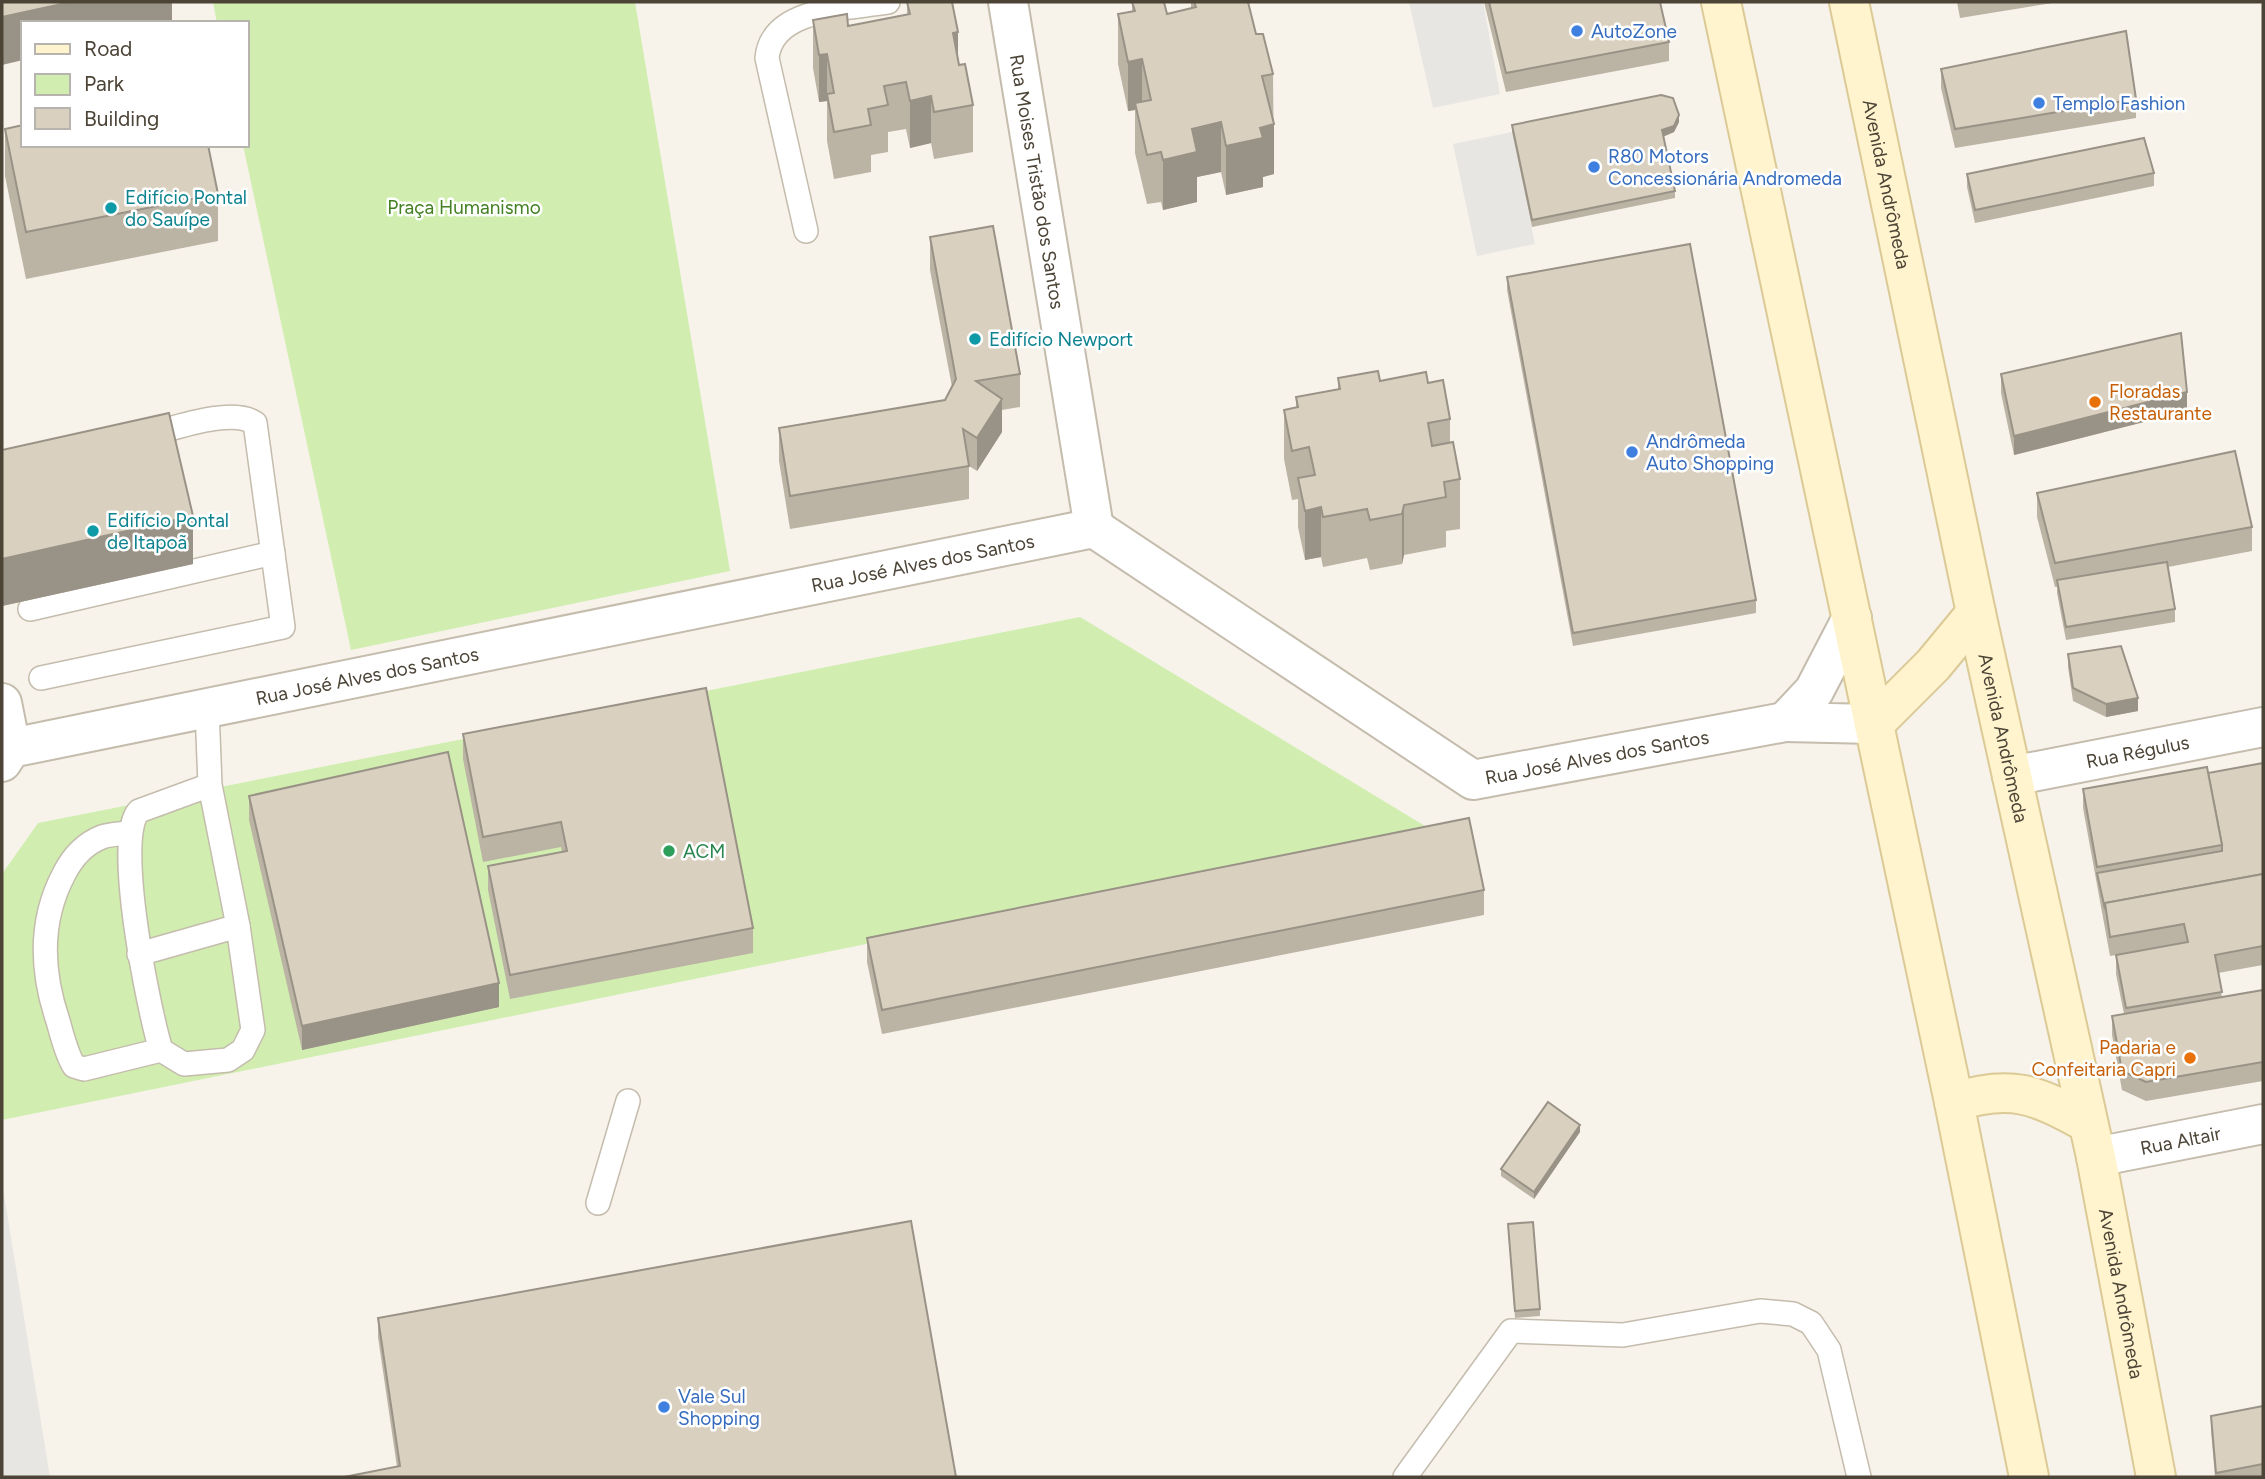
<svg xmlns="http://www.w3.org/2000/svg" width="2265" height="1479" font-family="Figtree,sans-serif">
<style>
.green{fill:#d1eeb0}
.parking{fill:#e8e6e2}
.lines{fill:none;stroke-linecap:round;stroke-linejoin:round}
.lane-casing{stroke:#c4bcac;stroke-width:26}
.street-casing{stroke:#c4bcac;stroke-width:42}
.secondary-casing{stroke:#dbca96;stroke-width:42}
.lane{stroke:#fff;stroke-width:23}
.street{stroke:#fff;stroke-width:38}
.secondary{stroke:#fff4cd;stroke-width:38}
.wall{fill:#bbb3a4}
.shaded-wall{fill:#999286}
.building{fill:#dad0bf;stroke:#999286;stroke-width:2}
.shop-dot{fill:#3f7fe0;stroke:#fff;stroke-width:2.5}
.culture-dot{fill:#0f9aa8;stroke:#fff;stroke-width:2.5}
.food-dot{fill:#e8710a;stroke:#fff;stroke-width:2.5}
.leisure-dot{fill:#2e9e5b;stroke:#fff;stroke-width:2.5}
.labels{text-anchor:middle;stroke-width:5;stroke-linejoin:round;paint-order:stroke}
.shop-label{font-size:19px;fill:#366cbe;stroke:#fff;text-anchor:start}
.street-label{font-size:19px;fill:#4c4437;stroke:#fff}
.culture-label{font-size:19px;fill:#0d838f;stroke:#fff;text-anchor:start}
.park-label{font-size:19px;fill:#438022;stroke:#fff}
.food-label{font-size:19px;fill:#c56008;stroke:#fff;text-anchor:start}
.leisure-label{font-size:19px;fill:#27864d;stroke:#fff;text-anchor:start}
</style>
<rect width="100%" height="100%" fill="#f7f3eb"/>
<g class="green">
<path d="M213 2H635L730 571 351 650 243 145H247V23H217Z"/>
<path d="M1080 617 1430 829 2 1120V874L38 823Z"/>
</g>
<g class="parking">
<path d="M1409 2H1483L1500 94 1433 108Z"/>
<path d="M1512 132 1535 244 1477 256 1453 144Z"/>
<path d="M2 1181V1182L50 1477H2Z"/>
</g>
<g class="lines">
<g class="lane-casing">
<g id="lane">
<path d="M806 231 767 58C772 7 848 9 888 2"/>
<path d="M30 609 273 553"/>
<path d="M41 678 283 627 255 423C231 407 173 429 144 436"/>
<path d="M207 709 210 785 238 926 253 1030 243 1050 228 1060 184 1064 161 1050C149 1012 113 835 139 811L210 785"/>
<path d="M128 833C120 834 110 834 102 837 84 844 72 858 64 874 39 921 41 971 58 1021 62 1035 66 1053 74 1066L84 1069 161 1050"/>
<path d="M139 954 238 926"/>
<path d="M598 1203 628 1101"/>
<path d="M1405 1477 1511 1331 1623 1335 1760 1311 1793 1314 1811 1323 1829 1350 1859 1477"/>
</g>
</g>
<g class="street-casing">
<g id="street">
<path id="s1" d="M1008 2 1094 528"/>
<path d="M1852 618 1814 691 1785 722 1874 724"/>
<path d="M2 703 11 748"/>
<path id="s2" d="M2 762 11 748 1094 528 1473 780 1785 722"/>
<path id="s3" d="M2012 776 2263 727"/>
<path id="s4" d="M2096 1157 2263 1124"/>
</g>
</g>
<g class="secondary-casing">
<g id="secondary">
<path d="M1721 2 1954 1102 2029 1477"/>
<path id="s5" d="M1849 2 1976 613 2096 1157 2156 1477"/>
<path d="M1874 724 1933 665 1976 613"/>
<path d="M1954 1102C2011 1084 2035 1094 2086 1122"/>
</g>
</g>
<use href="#lane" class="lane"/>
<use href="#street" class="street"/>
<use href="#secondary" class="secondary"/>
</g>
<g class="wall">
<path d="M907 2 958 60 973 105V152L934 159 931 143 910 148 906 129 888 132V152L871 155V172L834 179 827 141V101L819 102 813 68V20L848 26 907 14Z"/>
<path d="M1132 2H1164L1167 14 1191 8V2H1248L1256 34 1273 74 1274 174 1263 177V187L1226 195 1221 172 1197 177V202L1163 210 1161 202 1147 204 1135 153V110L1128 111 1118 64V14L1132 11Z"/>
<path d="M1484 2H1660L1669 42V61L1506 92Z"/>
<path d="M1957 2H2059L1960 18Z"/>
<path d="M1941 69 2136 99V118L1955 148 1941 88Z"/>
<path d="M1679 122 1674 132 1663 137 1675 191V198L1532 227 1512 132V125Z"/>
<path d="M5 129 218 194V241L26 279 5 176Z"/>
<path d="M2154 173V186L1975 223 1967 187V174Z"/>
<path d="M930 237 1020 374V407L1002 410V432L977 471 969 466V499L790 529 779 461V428L945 400 952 387 930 270Z"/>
<path d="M1507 277 1756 600V613L1573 646 1507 290Z"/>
<path d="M2001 374 2187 411 2014 455 2001 393Z"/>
<path d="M1338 378 1428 383 1450 419V443L1460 479V529L1446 531V547L1404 555 1402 564 1370 570 1367 558 1323 567 1321 557 1305 560 1298 527V499L1292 500 1284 459V410L1296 407V397L1338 389Z"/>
<path d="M2 450 193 564 2 606Z"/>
<path d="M2037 493 2252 527V551L2168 567 2175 609V622L2066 640 2057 593V587H2055L2037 517Z"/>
<path d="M2068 654 2138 711 2106 717 2073 701 2068 667Z"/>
<path d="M463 734 753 928V953L510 999 488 890V866L562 852 561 847 483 862 463 759Z"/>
<path d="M2263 763V965L2218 973 2222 997 2263 990V1081L2146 1101 2122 1090 2112 1035V1016L2124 1014 2116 974V955L2184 943 2110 956 2083 808V789L2208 773Z"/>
<path d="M249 796 499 1007 302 1050 249 820Z"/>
<path d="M1484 890V915L882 1034 867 962V938Z"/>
<path d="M1580 1132 1534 1199 1501 1176V1169Z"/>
<path d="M1508 1231 1540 1309V1316L1515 1318Z"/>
<path d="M378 1318 956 1477 397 1467 378 1337Z"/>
<path d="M2263 1406V1477H2215L2211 1430V1416Z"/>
</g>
<g class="shaded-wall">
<path d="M71 2H172V23H23V60L2 65V17Z"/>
<path d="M958 32V79L953 33Z"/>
<path d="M827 54V101L819 102V55Z"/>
<path d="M1142 59V108L1135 103V110L1128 111V62Z"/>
<path d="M931 96V143L910 148V101Z"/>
<path d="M1679 115V122L1674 132 1662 137V130Z"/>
<path d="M1221 122V172L1197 177V202L1163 210V160L1192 129Z"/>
<path d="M1274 124V174L1263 177V187L1226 195V146L1260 128Z"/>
<path d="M2187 392V411L2014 455V436Z"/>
<path d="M1002 399V432L977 471V438Z"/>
<path d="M1404 505V555L1402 564V514Z"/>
<path d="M1321 507V557L1305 560V511Z"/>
<path d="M193 516V564L2 606V559Z"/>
<path d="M2138 698V711L2106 717V704Z"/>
<path d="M499 983V1007L302 1050V1026Z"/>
<path d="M1580 1125V1132L1534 1199V1192Z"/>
</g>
<g class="building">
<path d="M2 2H71L2 17Z"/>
<path d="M907 2H952L958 32 953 33 959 65 965 64 973 105 934 112 931 96 910 101 906 82 884 86 888 105 868 109 871 125 834 132 827 94 834 93 827 54 819 55 813 20 847 14 848 26 910 14Z"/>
<path d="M1132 2H1164L1167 14 1196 7 1194 2H1248L1256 34H1263L1273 74 1262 76 1274 124 1260 128 1263 138 1226 146 1221 122 1192 129 1197 152 1163 160 1161 152 1147 155 1135 103 1151 100 1142 59 1128 62 1118 14 1135 11Z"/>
<path d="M1489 2H1660L1669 42 1506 73Z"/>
<path d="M2126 31 2136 99 1955 129 1941 69Z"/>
<path d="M1661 95 1673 98 1679 115 1674 126 1662 130 1675 191 1532 220 1512 125Z"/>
<path d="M23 125V145H208L218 194 26 232 5 129Z"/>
<path d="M2144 138 2154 173 1975 210 1967 174Z"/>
<path d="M993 226 1020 374 976 381 1002 399 977 438 963 429 969 466 790 496 779 428 945 400 956 379 930 237Z"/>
<path d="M1690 244 1756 600 1573 633 1507 277Z"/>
<path d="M2181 333 2187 392 2014 436 2001 374Z"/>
<path d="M1378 371 1380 381 1426 372 1428 383 1443 380 1450 419 1428 423 1432 446 1453 442 1460 479 1444 482 1446 497 1404 505 1402 514 1370 520 1367 509 1323 517 1321 507 1305 511 1298 478 1315 475 1309 447 1292 451 1284 410 1298 407 1296 397 1340 389 1338 378Z"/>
<path d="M169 413 193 516 2 559V450Z"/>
<path d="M2235 451 2252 527 2055 563 2037 493Z"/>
<path d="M2167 562 2175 609 2066 627 2057 580Z"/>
<path d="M2121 646 2138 698 2106 704 2073 688 2068 654Z"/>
<path d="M706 688 753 928 510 975 488 866 567 851 561 822 483 837 463 734Z"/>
<path d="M448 752 499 983 302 1026 249 796Z"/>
<path d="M2263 763V874L2105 903V909L2097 873 2222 851V845L2208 773Z"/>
<path d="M2207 767 2222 845 2097 867 2083 789Z"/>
<path d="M1469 818 1484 890 882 1010 867 938Z"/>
<path d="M2263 874V946L2215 955 2222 992 2126 1008 2116 955 2188 942 2184 924 2110 937 2105 903Z"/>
<path d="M2263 990V1062L2146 1082 2122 1071 2112 1016Z"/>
<path d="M1548 1102 1580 1125 1534 1192 1501 1169Z"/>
<path d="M911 1221 956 1477H344L400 1466 378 1318Z"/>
<path d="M1533 1222 1540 1309 1515 1311 1508 1224Z"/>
<path d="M2263 1406V1464L2216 1473 2211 1416Z"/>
</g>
<g class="shop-dot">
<circle cx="1577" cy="31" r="7"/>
<circle cx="2039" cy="103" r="7"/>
<circle cx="1594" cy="167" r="7"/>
<circle cx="1632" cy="452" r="7"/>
<circle cx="664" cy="1407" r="7"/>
</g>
<g class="culture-dot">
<circle cx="111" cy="208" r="7"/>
<circle cx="975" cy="339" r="7"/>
<circle cx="93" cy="531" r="7"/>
</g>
<g class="food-dot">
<circle cx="2095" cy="402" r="7"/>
<circle cx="2190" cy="1058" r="7"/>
</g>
<circle class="leisure-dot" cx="669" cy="851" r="7"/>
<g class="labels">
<g class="shop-label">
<text x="1591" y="38">AutoZone</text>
<text x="2053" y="110">Templo Fashion</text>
<text x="1608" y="163">R80 Motors<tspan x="1608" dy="22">Concessionária Andromeda</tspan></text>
<text x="1646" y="448">Andrômeda<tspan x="1646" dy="22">Auto Shopping</tspan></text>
<text x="678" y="1403">Vale Sul<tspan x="678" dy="22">Shopping</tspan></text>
</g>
<g class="street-label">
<text dy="7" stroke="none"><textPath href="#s1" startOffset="182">Rua Moises Tristão dos Santos</textPath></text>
<text dy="7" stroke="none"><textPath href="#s5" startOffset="186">Avenida Andrômeda</textPath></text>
<text dy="7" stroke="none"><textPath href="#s2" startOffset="947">Rua José Alves dos Santos</textPath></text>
<text dy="7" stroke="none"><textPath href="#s2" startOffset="380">Rua José Alves dos Santos</textPath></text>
<text dy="7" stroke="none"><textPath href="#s5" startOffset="752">Avenida Andrômeda</textPath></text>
<text dy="7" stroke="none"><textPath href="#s3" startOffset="128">Rua Régulus</textPath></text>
<text dy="7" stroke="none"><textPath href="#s2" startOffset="1703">Rua José Alves dos Santos</textPath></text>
<text dy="7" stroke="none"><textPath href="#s4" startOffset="86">Rua Altair</textPath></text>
<text dy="7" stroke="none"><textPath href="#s5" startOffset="1320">Avenida Andrômeda</textPath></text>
</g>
<g class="culture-label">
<text x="125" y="204">Edifício Pontal<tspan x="125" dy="22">do Sauípe</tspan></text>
<text x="989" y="346">Edifício Newport</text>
<text x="107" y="527">Edifício Pontal<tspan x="107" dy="22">de Itapoã</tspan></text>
</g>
<g class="park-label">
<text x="464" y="214">Praça Humanismo</text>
</g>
<g class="food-label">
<text x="2109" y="398">Floradas<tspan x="2109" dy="22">Restaurante</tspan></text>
<text x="2176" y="1054" text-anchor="end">Padaria e<tspan x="2176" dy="22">Confeitaria Capri</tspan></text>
</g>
<g class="leisure-label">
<text x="683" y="858">ACM</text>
</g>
</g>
<rect width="2265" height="1479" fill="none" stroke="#4c4437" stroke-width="7"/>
<rect x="21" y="21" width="228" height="126" fill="#ffffff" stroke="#b7b4af" stroke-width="2"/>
<rect x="35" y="44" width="35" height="10" fill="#fff4cd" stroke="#b7b4af" stroke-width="2"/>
<text x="84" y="56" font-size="21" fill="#4c4437">Road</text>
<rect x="35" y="74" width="35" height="21" fill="#d1eeb0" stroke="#b7b4af" stroke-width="2"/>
<text x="84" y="91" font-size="21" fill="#4c4437">Park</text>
<rect x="35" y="108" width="35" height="21" fill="#dad0bf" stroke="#b7b4af" stroke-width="2"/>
<text x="84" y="126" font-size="21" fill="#4c4437">Building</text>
</svg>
